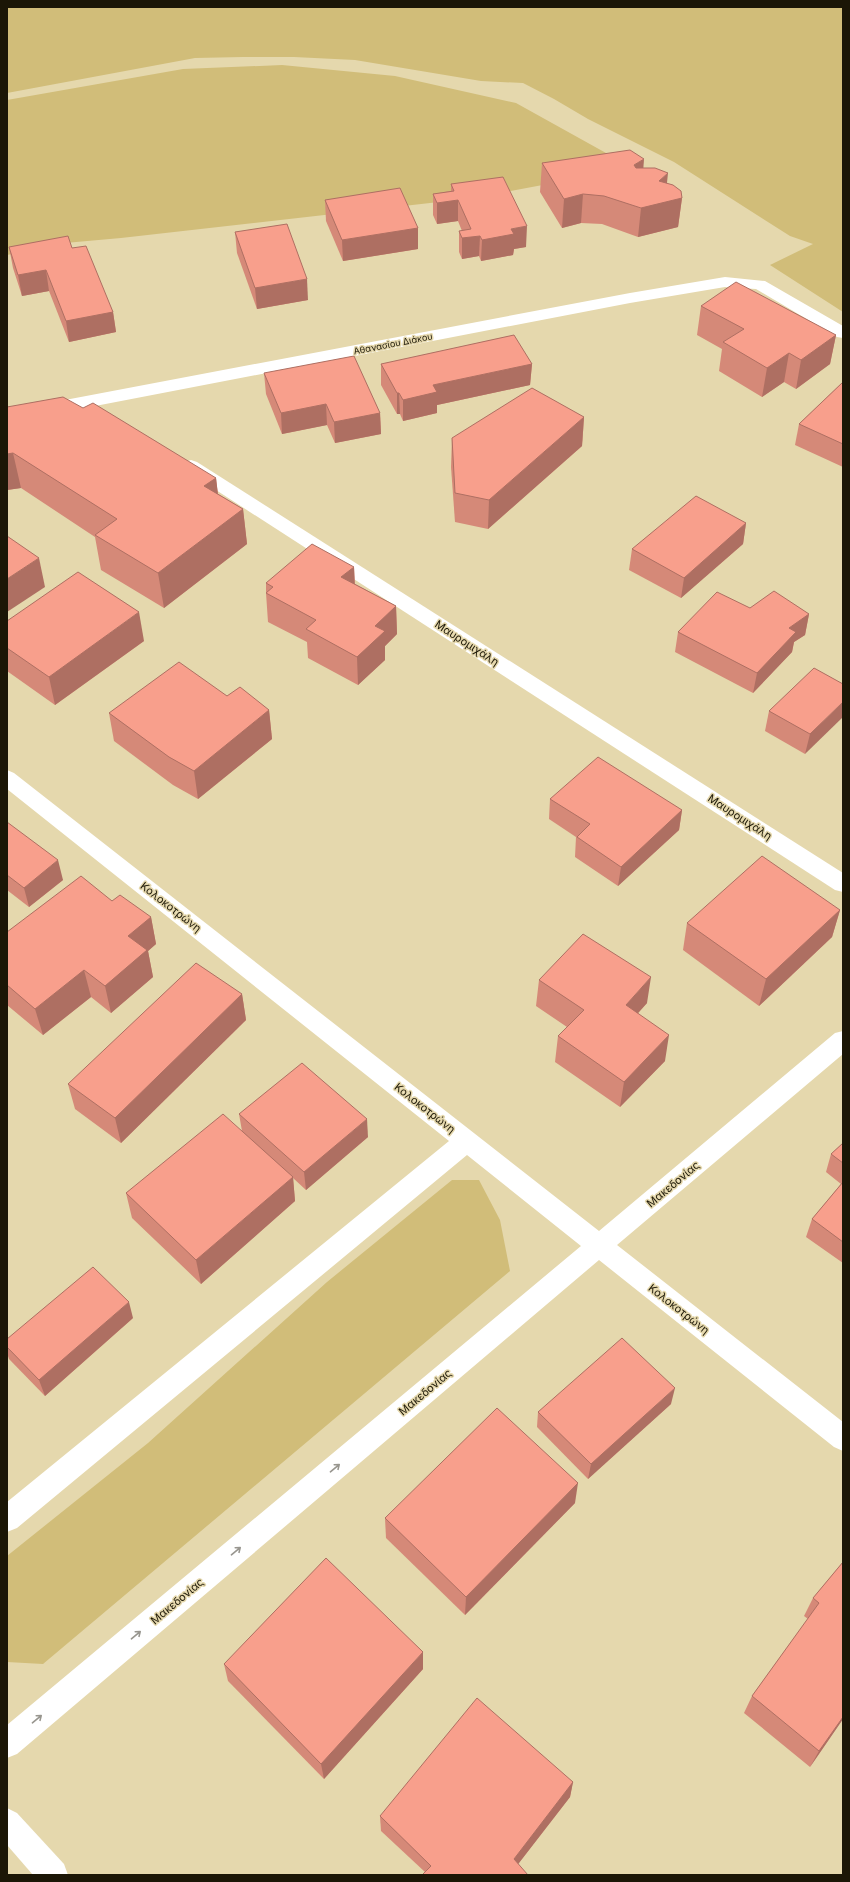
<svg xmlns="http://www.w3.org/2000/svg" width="850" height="1882" font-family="Inter,sans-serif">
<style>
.green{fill:#d1bd79}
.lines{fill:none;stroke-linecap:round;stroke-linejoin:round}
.street{fill:#fff;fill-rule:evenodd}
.wall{fill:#d58978}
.shaded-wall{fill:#ae6f62}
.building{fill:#f89f8c;stroke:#ae6f62}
.oneway{stroke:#98968f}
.labels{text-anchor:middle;stroke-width:3;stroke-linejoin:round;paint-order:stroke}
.far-street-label{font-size:9px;fill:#1b1606;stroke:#e5d8ad}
.street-label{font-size:11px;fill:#1b1606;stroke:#e5d8ad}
</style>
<rect width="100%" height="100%" fill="#e5d8ad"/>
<g class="green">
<path d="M7 7H843V312L770 265 813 244 790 236 674 162 588 119 554 99 523 83 481 81 355 60 294 57H243L195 58 7 93Z"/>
<path d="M282 65 395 76 516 103 633 168 474 198 121 238 65 243 7 255V100L183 69Z"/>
<path d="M452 1180H479L500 1220 510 1271 43 1664 7 1662V1556L148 1443 327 1282Z"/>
</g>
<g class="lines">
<g class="street">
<path d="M725 277 765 281 843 326V338L837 337 756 289 725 287 630 303 7 423V411L630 293Z"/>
<path d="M191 460 197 462 843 873V892L835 890 185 470 182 466 185 462Z"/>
<path d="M7 770 14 773 599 1231 835 1033 843 1031V1054L617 1245 843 1422V1451L834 1447 599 1260 17 1754 7 1758V1725L581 1246 467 1155 17 1528 7 1532V1502L449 1141 7 789Z"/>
<path d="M7 1808 17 1813 64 1864 68 1875H33L7 1845Z"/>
</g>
</g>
<g class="wall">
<path d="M542 163 644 168 667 183 682 198 678 227 638 237 602 224 581 223 562 228 540 192Z"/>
<path d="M451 184 526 247 514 249 513 255 481 261 479 256 462 259 459 252V231H462L458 221 437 224 433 215V194L451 191Z"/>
<path d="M325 200 418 228V249L343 261 326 221Z"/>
<path d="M235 232 308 300 257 309 237 253Z"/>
<path d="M9 247 72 248 113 312 116 332 69 342 49 291 22 296 13 268Z"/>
<path d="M701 306 836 335 830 364 796 389 784 382 762 397 719 371 722 349 697 335Z"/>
<path d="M381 364H532L530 385 437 405V413L403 421 400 414H397L381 385Z"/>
<path d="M264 373 380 413 381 434 335 443 327 425 282 434 266 394Z"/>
<path d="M843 382V467L795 445 799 424Z"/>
<path d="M7 407 216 478 218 494 243 509 247 544 164 608 101 570 95 537 21 488 7 490Z"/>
<path d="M584 417 582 446 488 529 455 522 451 467 452 438Z"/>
<path d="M746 523 743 544 681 598 629 570 632 549Z"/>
<path d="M354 567 355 584 396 606 397 634 385 646V660L358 685 308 658 307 642 268 622 266 593V583Z"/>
<path d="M750 608 809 614 805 635 794 642 792 652 753 693 675 652 678 632Z"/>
<path d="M7 621 144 641 55 705 7 671Z"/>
<path d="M843 684 805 754 765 731 769 711Z"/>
<path d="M227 696 269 710 272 739 198 799 173 785 114 741 109 713Z"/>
<path d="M550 799 682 810 679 830 618 886 575 857 576 837 549 819Z"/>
<path d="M7 822 63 880 29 907 7 890Z"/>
<path d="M112 901 151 917 156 944 148 951 153 977 111 1013 91 997 43 1035 7 1005V932Z"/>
<path d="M840 910 832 937 759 1006 683 950 687 923Z"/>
<path d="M539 980 647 1003 638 1013 665 1061 620 1107 555 1062 558 1036 567 1027 536 1006Z"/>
<path d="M242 994 246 1020 121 1143 75 1109 68 1084Z"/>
<path d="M239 1114 368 1137 306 1190 293 1178 295 1201 201 1284 132 1218 126 1193 242 1131Z"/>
<path d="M843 1143V1263L806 1237 812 1219 841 1184 826 1172 831 1154Z"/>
<path d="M133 1318 45 1396 9 1359 7 1353V1339Z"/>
<path d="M671 1404 588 1479 537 1427 538 1412Z"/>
<path d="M575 1503 465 1615 386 1538 385 1518Z"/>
<path d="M843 1562V1719L810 1767 744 1713 752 1696 808 1619 804 1616 813 1598Z"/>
<path d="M224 1664 423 1669 324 1779 228 1681Z"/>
<path d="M573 1782 570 1797 518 1864 425 1872 381 1831 380 1816Z"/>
</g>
<g class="shaded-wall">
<path d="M644 159 642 188 634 165Z"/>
<path d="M668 173 665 202 682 198 678 227 638 237 641 208 659 181Z"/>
<path d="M583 194 581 223 562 228 564 199Z"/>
<path d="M458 200V221L437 224V203Z"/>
<path d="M527 226 526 247 514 249 513 255 481 261 482 240 511 229Z"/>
<path d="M418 228V249L343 261 342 240Z"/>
<path d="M480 236 479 256 462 259V238Z"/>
<path d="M46 270 49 291 22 296 18 275Z"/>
<path d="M307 279 308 300 257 309 255 288Z"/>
<path d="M113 312 116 332 69 342 66 321Z"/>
<path d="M836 335 830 364 796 389 801 360Z"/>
<path d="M789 353 784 382 762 397 767 368Z"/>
<path d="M532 364 530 385 437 405V413L403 421V400L433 385Z"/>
<path d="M397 393H399L400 414H397Z"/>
<path d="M326 404 327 425 282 434 281 413Z"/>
<path d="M380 413 381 434 335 443 334 422Z"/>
<path d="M584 417 582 446 488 529 489 500Z"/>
<path d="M13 453 21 488 7 490V454Z"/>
<path d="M216 478 220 513 204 486Z"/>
<path d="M243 509 247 544 164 608 158 573Z"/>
<path d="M746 523 743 544 681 598 684 578Z"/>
<path d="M39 558 45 587 7 612V579Z"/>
<path d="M354 567 355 596 341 577Z"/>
<path d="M396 606 397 634 385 646V660L358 685 357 657 375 626Z"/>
<path d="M139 612 144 641 55 705 49 677Z"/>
<path d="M809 614 805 635 794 642 792 652 753 693 757 673 789 628Z"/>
<path d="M843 702V717L805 754 810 734Z"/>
<path d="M269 710 272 739 198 799 194 771Z"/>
<path d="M682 810 679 830 618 886 621 867Z"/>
<path d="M58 860 63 880 29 907 24 888Z"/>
<path d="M840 910 832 937 759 1006 766 979Z"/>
<path d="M151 917 156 944 148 951 153 977 111 1013 105 986 128 936Z"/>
<path d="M84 970 91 997 43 1035 35 1009Z"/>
<path d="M651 977 647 1003 622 1031 626 1005Z"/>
<path d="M242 994 246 1020 121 1143 115 1118Z"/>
<path d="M669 1035 665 1061 620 1107 624 1082Z"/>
<path d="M367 1119 368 1137 306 1190 304 1172Z"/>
<path d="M293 1177 295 1201 201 1284 196 1260Z"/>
<path d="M129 1302 133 1318 45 1396 39 1380Z"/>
<path d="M675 1388 671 1404 588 1479 591 1464Z"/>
<path d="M578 1483 575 1503 465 1615 466 1597Z"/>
<path d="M423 1652V1669L324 1779 321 1764Z"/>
<path d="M843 1717V1719L810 1767 819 1751Z"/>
<path d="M573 1782 570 1797 512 1872 514 1859Z"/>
</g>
<g class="building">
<path d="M630 150 644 159 634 165 636 168H655L668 173 659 181 673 185 681 191 682 198 641 208 604 196 583 194 564 199 542 163Z"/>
<path d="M503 177 527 226 511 229 514 234 482 240 480 236 462 238 459 231 471 229 458 200 437 203 433 194 454 191 451 184Z"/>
<path d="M400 188 418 228 342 240 325 200Z"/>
<path d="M287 224 307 279 255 288 235 232Z"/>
<path d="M68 236 72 248 86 246 113 312 66 321 46 270 18 275 9 247Z"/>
<path d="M736 282 836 335 801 360 789 353 767 368 723 342 744 329 701 306Z"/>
<path d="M514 335 532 364 433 385 437 392 403 400 399 393H397L381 364Z"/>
<path d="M354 356 380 413 334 422 326 404 281 413 264 373Z"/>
<path d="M843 382V444L799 424Z"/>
<path d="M532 388 584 417 489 500 455 493 452 438Z"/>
<path d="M63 397 83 408 93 403 216 478 204 486 243 509 158 573 95 535 117 519 13 453 7 454V407Z"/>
<path d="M696 496 746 523 684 578 632 549Z"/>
<path d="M7 536 39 558 7 579Z"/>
<path d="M312 544 354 567 341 577 396 606 375 626 385 631 357 657 306 629 316 620 266 593 273 587 266 583Z"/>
<path d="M78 572 139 612 49 677 7 648V621Z"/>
<path d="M774 591 809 614 789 628 796 632 757 673 678 632 717 592 750 608Z"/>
<path d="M179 662 227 696 240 687 269 710 194 771 169 757 109 713Z"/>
<path d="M814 668 843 684V702L810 734 769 711Z"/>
<path d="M598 757 682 810 621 867 577 837 590 824 550 799Z"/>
<path d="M7 822 58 860 24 888 7 875Z"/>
<path d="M762 856 840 910 766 979 687 923Z"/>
<path d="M81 876 112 901 120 895 151 917 128 936 147 950 105 986 84 970 35 1009 7 985V932Z"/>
<path d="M583 934 651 977 626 1005 669 1035 624 1082 558 1036 584 1010 539 980Z"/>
<path d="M196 963 242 994 115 1118 68 1084Z"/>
<path d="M302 1063 367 1119 304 1172 239 1114Z"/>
<path d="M223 1114 293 1177 196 1260 126 1193Z"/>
<path d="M843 1143V1163L831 1154Z"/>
<path d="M843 1182V1242L812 1219Z"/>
<path d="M93 1267 129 1302 39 1380 7 1347V1339Z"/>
<path d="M622 1338 675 1388 591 1464 538 1412Z"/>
<path d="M497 1408 578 1483 466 1597 385 1518Z"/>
<path d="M326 1558 423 1652 321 1764 224 1664Z"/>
<path d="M843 1562V1717L819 1751 752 1696 819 1603 813 1598Z"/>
<path d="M477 1698 573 1782 514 1859 528 1875H422L431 1866 380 1816Z"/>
</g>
<defs><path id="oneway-shaft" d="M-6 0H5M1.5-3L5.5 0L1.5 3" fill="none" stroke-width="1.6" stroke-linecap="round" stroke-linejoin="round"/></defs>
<g class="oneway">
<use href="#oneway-shaft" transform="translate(335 1468) rotate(-40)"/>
<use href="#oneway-shaft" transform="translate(236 1551) rotate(-40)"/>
<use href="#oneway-shaft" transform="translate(136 1635) rotate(-40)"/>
<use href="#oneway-shaft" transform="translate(37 1719) rotate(-40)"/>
</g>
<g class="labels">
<g class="far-street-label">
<text transform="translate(393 344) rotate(-11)" y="3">Αθανασίου Διάκου</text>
</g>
<g class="street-label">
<text transform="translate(467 643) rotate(33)" y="4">Μαυρομιχάλη</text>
<text transform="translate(740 817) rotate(33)" y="4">Μαυρομιχάλη</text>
<text transform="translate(171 907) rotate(38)" y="4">Κολοκοτρώνη</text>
<text transform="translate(425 1108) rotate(38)" y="4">Κολοκοτρώνη</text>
<text transform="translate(673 1184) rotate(-40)" y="4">Μακεδονίας</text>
<text transform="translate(679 1309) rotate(38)" y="4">Κολοκοτρώνη</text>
<text transform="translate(425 1392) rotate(-40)" y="4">Μακεδονίας</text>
<text transform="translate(177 1601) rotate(-40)" y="4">Μακεδονίας</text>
</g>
</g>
<rect width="850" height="1882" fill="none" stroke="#1b1606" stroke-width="16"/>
</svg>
